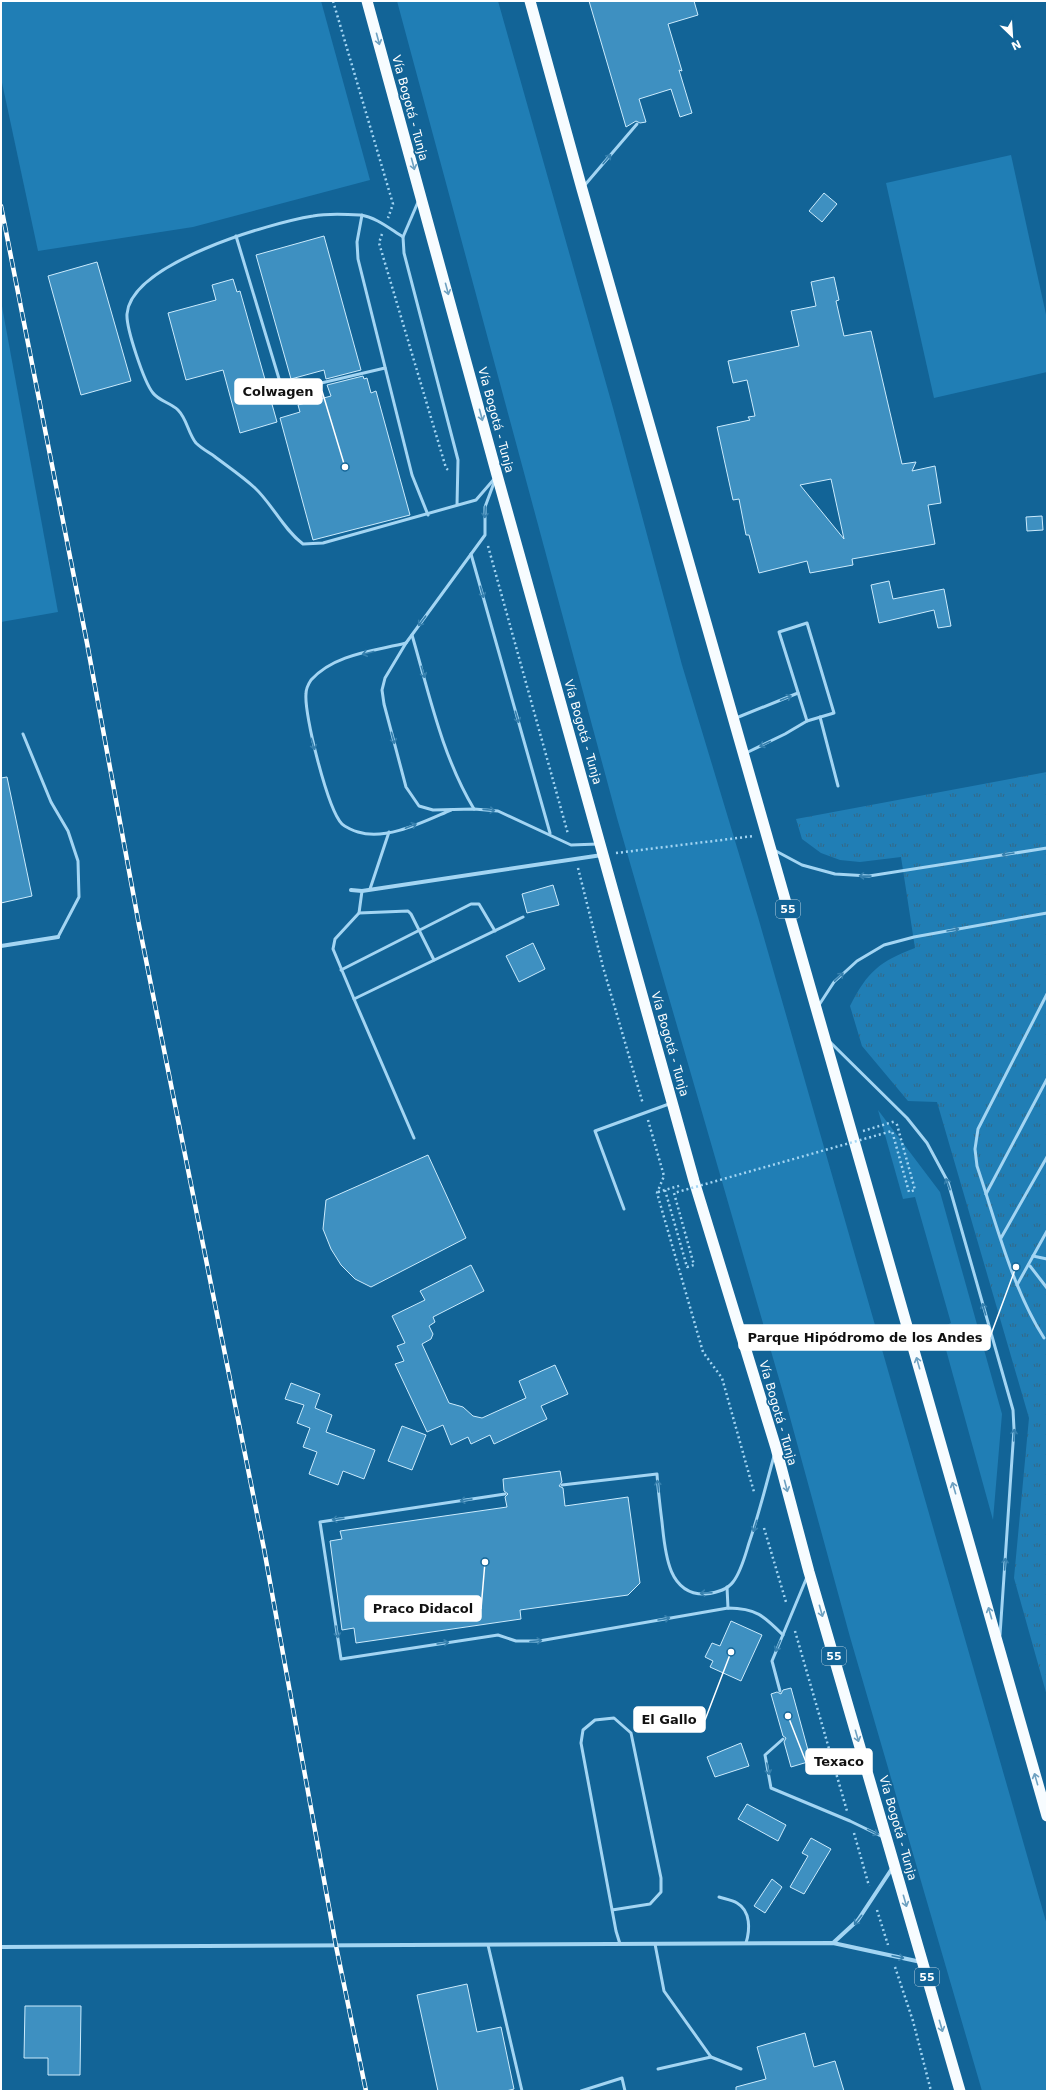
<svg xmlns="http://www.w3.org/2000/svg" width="1048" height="2092" font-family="'DejaVu Sans',sans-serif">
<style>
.grass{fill:#207eb5}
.park{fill:url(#park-tufts)}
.building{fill:#3e90c1;stroke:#cbebfd;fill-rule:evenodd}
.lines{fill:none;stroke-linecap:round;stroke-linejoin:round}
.path{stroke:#a3d5f3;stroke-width:2.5;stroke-dasharray:2 3;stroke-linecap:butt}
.service{stroke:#a3d5f3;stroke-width:3}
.minor{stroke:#a3d5f3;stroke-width:4}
.trunk{stroke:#f7fcff;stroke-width:11}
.rail-casing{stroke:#fff;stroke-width:4.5}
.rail{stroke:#126497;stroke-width:3;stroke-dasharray:9;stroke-linecap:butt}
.path-bridge{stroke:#a3d5f3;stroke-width:2.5;stroke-dasharray:2 3;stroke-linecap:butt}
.oneway{stroke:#6ea1c1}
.oneway2{stroke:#3680ae}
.labels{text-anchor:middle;stroke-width:3.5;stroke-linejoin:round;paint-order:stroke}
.shield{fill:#126497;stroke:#b8d0e0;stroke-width:1}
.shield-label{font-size:11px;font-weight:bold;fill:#fff}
.street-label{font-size:12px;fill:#fff;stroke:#126497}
.leader{fill:none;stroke:#fff;stroke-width:1.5}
.callout-dot{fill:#fff;stroke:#126497;stroke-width:1.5}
.callout{fill:#fff;stroke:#fff;stroke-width:1.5}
.callout-label{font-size:13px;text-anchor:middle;font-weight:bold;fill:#111}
</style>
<defs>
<pattern id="park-tufts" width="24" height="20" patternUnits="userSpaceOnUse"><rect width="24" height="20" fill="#207eb5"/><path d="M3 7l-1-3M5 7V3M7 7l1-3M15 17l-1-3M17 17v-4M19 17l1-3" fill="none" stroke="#346886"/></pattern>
</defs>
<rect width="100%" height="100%" fill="#126497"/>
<g class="grass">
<path d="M1 1H321L370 180 193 227 38 251 1 78Z"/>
<path d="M397 1H498L613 408 682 665 758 917 1047 1925V2091H982L850 1637 786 1403 617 818Z"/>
<path d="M1011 155 1047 319V372L934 398 886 183Z"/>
<path d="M1 301 58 612 1 622Z"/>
<path d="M878 1110 940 1192 1002 1414 993 1520 940 1328 951 1323 915 1197 903 1199Z"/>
</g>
<path class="park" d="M1047 772V1696L1014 1578 1029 1418 937 1102 908 1101 862 1046 850 1006C868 971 879 962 915 948L901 857 860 862 840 860 821 853 802 839 796 819Z"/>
<g class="building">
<path d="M589 1H694L698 15 668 24 682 71 679 70 692 113 680 117 671 89 639 99 646 122 640 123 636 121 626 127Z"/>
<path d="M824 193 837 204 822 222 809 211Z"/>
<path d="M324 236 361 370 326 379 324 370 291 379 256 255Z"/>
<path d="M97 262 131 381 81 395 48 276Z"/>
<path d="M834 277 839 300 836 301 844 336 871 331 902 464 916 462 912 471 935 466 941 503 928 505 935 544 852 559 853 565 810 573 807 561 759 573 749 535H746L739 499 733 500 717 427 750 420 748 417 755 416 747 380 733 383 728 361 799 346 791 311 816 306 811 282ZM831 479 844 539 800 485Z"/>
<path d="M233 279 237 292 240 291 277 422 240 433 223 370 186 380 168 313 216 300 212 285Z"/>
<path d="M363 376 364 379 367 378 371 393 376 391 410 515 313 540 280 418 300 412 298 405 331 396 327 385Z"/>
<path d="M1042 516 1043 530 1027 531 1026 517Z"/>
<path d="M889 581 893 599 944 589 951 626 938 628 934 610 879 623 871 585Z"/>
<path d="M7 777 32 896 1 903V778Z"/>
<path d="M553 885 559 905 527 913 522 894Z"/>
<path d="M533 943 545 969 519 982 506 956Z"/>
<path d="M428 1155 466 1238 371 1287 355 1279 341 1265 331 1249 323 1229 326 1200Z"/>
<path d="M471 1265 484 1291 433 1317 435 1322 429 1326 433 1334 431 1339 422 1344 449 1403 463 1407 473 1416 482 1418 526 1398 519 1381 555 1365 568 1394 541 1406 547 1419 494 1444 490 1435 471 1444 468 1437 451 1445 443 1425 427 1432 395 1364 404 1361 397 1346 405 1343 392 1316 425 1300 420 1291Z"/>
<path d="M291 1383 320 1394 315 1408 332 1415 326 1432 375 1450 364 1479 343 1471 338 1485 309 1474 317 1452 303 1447 310 1428 297 1423 304 1405 285 1399Z"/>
<path d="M402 1426 426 1435 412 1470 388 1461Z"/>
<path d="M560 1471 562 1482 559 1486 563 1488 565 1506 628 1497 640 1583 628 1595 520 1610 521 1619 356 1643 354 1628 342 1630 330 1541 342 1539 340 1531 507 1507 505 1497 508 1494 504 1491 503 1479Z"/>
<path d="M731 1621 762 1635 741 1681 710 1667 713 1661 705 1657 712 1643 720 1646Z"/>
<path d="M791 1688 811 1761 791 1767 784 1742 786 1738 783 1736 771 1694 777 1692 781 1694 783 1690Z"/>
<path d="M741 1743 749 1766 715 1777 707 1757Z"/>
<path d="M747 1804 786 1825 778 1841 738 1819Z"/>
<path d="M811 1838 831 1849 804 1894 790 1887 808 1856 802 1853Z"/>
<path d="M772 1879 782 1887 765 1913 754 1906Z"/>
<path d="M467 1984 477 2032 501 2027 514 2089 506 2091H438L417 1995Z"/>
<path d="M25 2006H81L80 2075H48V2058H24Z"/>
<path d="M805 2033 814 2067 835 2061 844 2091H736V2087L766 2079 757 2047Z"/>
</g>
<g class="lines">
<g class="path">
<path d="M333 1 393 204 388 218"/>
<path d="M382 234 379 243 446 468 449 471"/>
<path d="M488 546 568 834"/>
<path d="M616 853 754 836"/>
<path d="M578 868 603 967 643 1104"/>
<path d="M648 1120 664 1176 657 1193 703 1352 722 1378 754 1492"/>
<path d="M863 1131 896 1121"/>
<path d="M658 1192 682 1185"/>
<path d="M764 1528 786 1602"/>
<path d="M795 1631 847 1811"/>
<path d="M854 1833 869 1886"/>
<path d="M877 1910 888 1945"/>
<path d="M895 1967 913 2021 931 2091"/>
</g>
<g class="service">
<path d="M584 186 637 124"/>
<path d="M362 215 357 242 358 259 412 475 428 515"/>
<path d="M236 236 283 392 385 368"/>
<path d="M403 237 418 202"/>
<path d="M495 480 485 507V535L406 643 385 678 382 690 384 704 406 787 419 806 433 810 474 809 498 811 571 845 598 844"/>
<path d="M457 505 458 460 404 253 403 237C390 229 376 217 360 215 345 214 328 213 313 216 270 223 131 263 127 314 126 328 144 382 153 393 159 401 171 403 178 410 187 419 188 433 196 443 201 448 208 452 214 456 227 466 242 476 255 488 273 505 283 529 303 544L323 543 476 500 495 478"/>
<path d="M471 554 550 833"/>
<path d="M807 623 834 713 807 721 779 632Z"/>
<path d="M412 635C429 693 442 756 474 809"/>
<path d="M406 643C374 651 334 654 311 680 309 683 306 689 306 694 304 715 328 810 342 824 345 827 354 831 358 832 387 841 425 821 451 810"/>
<path d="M820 717 838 786"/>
<path d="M736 718 798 693"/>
<path d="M23 734 51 802 68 831 78 861 79 897 58 937"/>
<path d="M746 753 785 734 807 721"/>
<path d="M774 850 802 865 835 874 869 876 1047 848"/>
<path d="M370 889 389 832"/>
<path d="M362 891 359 913 335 939 333 949 354 999 523 917"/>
<path d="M359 913 408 911 411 914 434 960"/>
<path d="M341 970 471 904H479L495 931"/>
<path d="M354 999 414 1138"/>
<path d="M819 1005 834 982 857 961 884 945 914 937 1047 913"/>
<path d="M829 1041 907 1118 927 1143 948 1182 1013 1410 1014 1429 1000 1635"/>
<path d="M986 1194 1047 1079"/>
<path d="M624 1209 595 1131 669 1104"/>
<path d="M1001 1238 1047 1157"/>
<path d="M1033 1256 1047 1259"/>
<path d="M1030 1266 1047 1288"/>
<path d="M1017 1285 1047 1231"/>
<path d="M1044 1338C1012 1288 996 1222 977 1166L975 1149 978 1129 1047 994"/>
<path d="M562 1485 657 1474C658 1490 660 1506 662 1522 665 1550 667 1595 705 1594 715 1593 727 1590 733 1582 741 1572 745 1556 749 1543 759 1514 766 1485 774 1456"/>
<path d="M505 1494 320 1522 341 1659 498 1635 516 1641H539L728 1608C756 1608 764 1616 783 1635"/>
<path d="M727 1587 728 1608"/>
<path d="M780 1691 772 1661 807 1577"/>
<path d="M783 1739 765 1755 771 1788 850 1821 883 1837"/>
<path d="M719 1897C725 1899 732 1900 737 1903 751 1911 750 1930 746 1943"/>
<path d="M612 1910 650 1904 661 1892V1878L631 1733 614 1718 595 1720 583 1730 581 1743 616 1931 620 1944"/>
<path d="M655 1944 664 1991 711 2057 741 2069"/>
<path d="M488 1945 522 2091"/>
<path d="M658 2069 711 2057"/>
<path d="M581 2091 622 2078 625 2091"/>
</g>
<g class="minor">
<path d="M351 890 362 891 602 855"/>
<path d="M1 946 58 937"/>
<path d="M833 1943 858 1920 893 1867"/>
<path d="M1 1947 833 1943 921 1962"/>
</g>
<g class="trunk">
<path d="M367 1 497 475 694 1181 776 1448 809 1572 960 2091"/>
<path d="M530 1 582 189 1047 1816"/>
</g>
<g class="rail-casing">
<path id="rail" d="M1 206 87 643 139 925 264 1549 336 1946 366 2091"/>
</g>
<use href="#rail" class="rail"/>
<path class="path-bridge" d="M665 1190 687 1267 694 1265 674 1193 892 1131 909 1192 915 1190 896 1121"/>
</g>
<defs><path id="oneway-shaft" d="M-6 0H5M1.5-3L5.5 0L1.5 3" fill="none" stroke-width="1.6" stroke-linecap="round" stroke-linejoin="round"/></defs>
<g class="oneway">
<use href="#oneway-shaft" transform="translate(378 39) rotate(75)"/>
<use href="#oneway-shaft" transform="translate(413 164) rotate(75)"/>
<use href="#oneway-shaft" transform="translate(447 289) rotate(75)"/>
<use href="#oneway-shaft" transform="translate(481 415) rotate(75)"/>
<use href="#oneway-shaft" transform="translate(918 1363) rotate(-106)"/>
<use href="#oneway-shaft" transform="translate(786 1486) rotate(75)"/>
<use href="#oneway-shaft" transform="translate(954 1488) rotate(-106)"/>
<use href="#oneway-shaft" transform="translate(821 1611) rotate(74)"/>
<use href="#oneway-shaft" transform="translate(990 1613) rotate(-106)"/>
<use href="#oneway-shaft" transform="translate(857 1736) rotate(74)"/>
<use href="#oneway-shaft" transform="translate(1036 1779) rotate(-106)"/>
<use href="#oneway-shaft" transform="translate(905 1901) rotate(74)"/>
<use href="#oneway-shaft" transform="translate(941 2026) rotate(74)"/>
</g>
<g class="oneway2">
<use href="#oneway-shaft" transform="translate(607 159) rotate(-50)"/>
<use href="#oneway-shaft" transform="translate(485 512) rotate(93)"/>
<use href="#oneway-shaft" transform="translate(482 592) rotate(74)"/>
<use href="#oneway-shaft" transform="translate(422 621) rotate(127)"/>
<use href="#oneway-shaft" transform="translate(368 653) rotate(166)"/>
<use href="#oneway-shaft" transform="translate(423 672) rotate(74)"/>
<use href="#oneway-shaft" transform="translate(786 698) rotate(-22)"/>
<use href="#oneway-shaft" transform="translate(517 717) rotate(74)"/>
<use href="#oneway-shaft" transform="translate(393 738) rotate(75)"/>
<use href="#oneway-shaft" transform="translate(313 744) rotate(73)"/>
<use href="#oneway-shaft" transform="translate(765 744) rotate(155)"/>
<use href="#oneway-shaft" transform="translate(489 810) rotate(6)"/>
<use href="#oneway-shaft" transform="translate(411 826) rotate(-22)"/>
<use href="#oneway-shaft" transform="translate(1008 854) rotate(171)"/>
<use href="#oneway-shaft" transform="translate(865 876) rotate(-179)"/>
<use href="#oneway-shaft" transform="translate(953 930) rotate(-10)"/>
<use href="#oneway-shaft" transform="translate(839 977) rotate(-44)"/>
<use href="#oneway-shaft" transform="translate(948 1184) rotate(-110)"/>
<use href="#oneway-shaft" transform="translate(984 1309) rotate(-106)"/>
<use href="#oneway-shaft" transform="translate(1014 1435) rotate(-87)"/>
<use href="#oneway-shaft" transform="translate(658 1486) rotate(-96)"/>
<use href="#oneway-shaft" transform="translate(466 1500) rotate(172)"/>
<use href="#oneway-shaft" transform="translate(338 1519) rotate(172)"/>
<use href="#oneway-shaft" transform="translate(755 1526) rotate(108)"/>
<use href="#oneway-shaft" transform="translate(1005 1564) rotate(-86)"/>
<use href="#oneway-shaft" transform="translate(706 1593) rotate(177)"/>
<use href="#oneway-shaft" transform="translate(664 1619) rotate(-10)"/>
<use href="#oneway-shaft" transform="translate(337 1632) rotate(81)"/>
<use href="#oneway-shaft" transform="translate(536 1641) rotate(-6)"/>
<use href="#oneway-shaft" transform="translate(443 1643) rotate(-9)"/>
<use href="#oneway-shaft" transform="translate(778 1646) rotate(113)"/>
<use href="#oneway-shaft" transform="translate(768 1769) rotate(79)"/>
<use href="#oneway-shaft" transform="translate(873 1832) rotate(26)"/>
<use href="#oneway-shaft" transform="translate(858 1920) rotate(128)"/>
<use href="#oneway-shaft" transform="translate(898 1957) rotate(12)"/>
</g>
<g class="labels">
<g class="shield">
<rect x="776" y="900" width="24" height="18" rx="3"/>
<rect x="822" y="1647" width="24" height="18" rx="3"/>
<rect x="915" y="1968" width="24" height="18" rx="3"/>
</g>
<g class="shield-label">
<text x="788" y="913">55</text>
<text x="834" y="1660">55</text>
<text x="927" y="1981">55</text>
</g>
<g class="street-label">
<text transform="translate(410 108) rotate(75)" y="4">Vía Bogotá - Tunja</text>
<text transform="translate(496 420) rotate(75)" y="4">Vía Bogotá - Tunja</text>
<text transform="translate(583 732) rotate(74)" y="4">Vía Bogotá - Tunja</text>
<text transform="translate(670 1044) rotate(74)" y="4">Vía Bogotá - Tunja</text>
<text transform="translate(778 1413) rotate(74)" y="4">Vía Bogotá - Tunja</text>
<text transform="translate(898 1828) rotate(74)" y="4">Vía Bogotá - Tunja</text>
</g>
</g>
<path class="leader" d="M345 467L322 391M1016 1267L990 1337M485 1562L481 1609M731 1652L705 1720M788 1716L806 1762"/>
<g class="callout-dot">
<circle cx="345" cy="467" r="4"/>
<circle cx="1016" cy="1267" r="4"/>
<circle cx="485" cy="1562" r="4"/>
<circle cx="731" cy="1652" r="4"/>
<circle cx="788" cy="1716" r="4"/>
</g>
<g class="callout">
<rect x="235" y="379" width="87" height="25" rx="4"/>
<rect x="739" y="1325" width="251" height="25" rx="4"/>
<rect x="365" y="1596" width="116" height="25" rx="4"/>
<rect x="634" y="1707" width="71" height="25" rx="4"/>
<rect x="806" y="1749" width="66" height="25" rx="4"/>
</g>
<g class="callout-label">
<text x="278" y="396">Colwagen</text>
<text x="865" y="1342">Parque Hipódromo de los Andes</text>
<text x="423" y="1613">Praco Didacol</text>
<text x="669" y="1724">El Gallo</text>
<text x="839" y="1766">Texaco</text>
</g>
<rect width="1048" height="2092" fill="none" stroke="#ffffff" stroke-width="4"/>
<g transform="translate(1012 36) rotate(155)" stroke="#126497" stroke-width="3" paint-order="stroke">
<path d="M0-3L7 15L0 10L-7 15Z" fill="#ffffff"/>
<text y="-6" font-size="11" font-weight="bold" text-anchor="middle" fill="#ffffff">N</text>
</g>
</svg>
